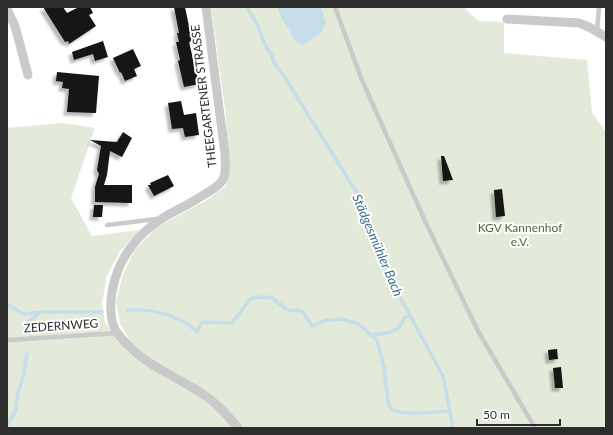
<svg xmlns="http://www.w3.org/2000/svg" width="613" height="435" font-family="Lato,sans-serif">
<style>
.green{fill:#e3eada}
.water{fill:#c6ddea}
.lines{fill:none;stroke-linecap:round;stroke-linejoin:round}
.stream{stroke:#c6ddea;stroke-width:3.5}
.building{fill:#141414;filter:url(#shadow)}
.service{stroke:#cacaca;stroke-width:4.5}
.minor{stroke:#cacaca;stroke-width:9}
.labels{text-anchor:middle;stroke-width:4;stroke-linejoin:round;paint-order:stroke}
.street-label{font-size:12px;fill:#2d2d2d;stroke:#fff}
.park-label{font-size:12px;fill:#51683b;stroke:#fff}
.water-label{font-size:13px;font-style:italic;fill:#3c708d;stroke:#fff}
</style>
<defs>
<filter id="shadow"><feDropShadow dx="-3.5" dy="3.5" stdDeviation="1" flood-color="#0004"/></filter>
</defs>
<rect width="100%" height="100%" fill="#fff"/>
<path class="green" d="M211 7H464L478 21 504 22V53L587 60 592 113 606 132V428H244L221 405 234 428H7V128L63 123 95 128 71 198 92 236 140 230 120 251 107 276 102 303 105 322 119 343H132L120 324 116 302 122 277 134 251 157 227 207 200 226 186 228 173 226 116Z"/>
<path class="water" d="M278 7H321L326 23 321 33 303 45 296 42 280 15Z"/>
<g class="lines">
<g class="stream">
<path d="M248 7 249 11 257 24 266 47 272 56 274 63 282 73 357 193 367 213 381 258 389 277 443 376 453 428"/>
<path d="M7 304 24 314 42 312H102"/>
<path d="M127 310C152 309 178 314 197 332L202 322 232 323 251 298 265 297 272 298 285 308 291 311 297 310 303 312 312 326 324 321 342 319 358 324 377 340 384 367 388 402 391 409C403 416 435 412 450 411"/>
<path d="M28 322 40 313"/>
<path d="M370 335C379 334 394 334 400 326 402 324 403 320 405 317L410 316"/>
<path d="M7 425 15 412 18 393 24 374 27 354"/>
</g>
</g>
<g class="building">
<path d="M43 7H63L67 13 79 7H90L93 13 89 15 96 26 69 44 68 41 65 42Z"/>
<path d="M174 7H185L190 31 192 30 195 41 189 42 199 84 184 87 178 61 180 60 176 42H179L177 33H179Z"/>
<path d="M103 41 108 57 95 61 93 54 74 60 72 52Z"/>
<path d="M133 49 141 66 134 69 137 76 125 81 121 72 120 73 113 58Z"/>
<path d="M57 72 99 76 96 113 67 112 69 89 62 88 63 82 56 81Z"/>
<path d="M181 101 184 115 196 113 199 135 185 137 183 128 172 129 168 103Z"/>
<path d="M123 132 132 138 122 157 110 151 107 175 104 185H132V203L95 202V187L99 174 97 170 101 146 90 140 117 142Z"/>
<path d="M441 156H444L453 180 443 181Z"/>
<path d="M168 175 174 186 154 196 148 185H151L150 183Z"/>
<path d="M502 189 505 216 496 217 494 190Z"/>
<path d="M94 205H103L102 217H93Z"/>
<path d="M557 349 558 359 549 360 548 350Z"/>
<path d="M561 367 563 388H555L553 368Z"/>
</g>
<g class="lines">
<g class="service">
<path d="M335 7 361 78 425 221 478 331 535 428"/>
<path d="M597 31 599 7"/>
<path d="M107 225 157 219"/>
<path d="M7 339 9 340 117 333"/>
</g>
<g class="minor">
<path d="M206 7 225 154C225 163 227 174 222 181 216 189 206 193 197 199 186 206 174 211 163 218 138 233 119 258 113 287 110 300 109 319 116 331 119 336 124 341 128 345 150 368 176 376 201 393 216 402 227 415 238 428"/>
<path d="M7 9 15 26 28 75"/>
<path d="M507 19 579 23 589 27 606 37"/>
</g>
</g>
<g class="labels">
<g class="street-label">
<text transform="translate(204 96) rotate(-97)" y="4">THEEGARTENER STRASSE</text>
<text transform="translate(61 326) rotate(-4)" y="4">ZEDERNWEG</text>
</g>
<g class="park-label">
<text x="520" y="232">KGV Kannenhof<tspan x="520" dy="14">e.V.</tspan></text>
</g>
<g class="water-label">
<text transform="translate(378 245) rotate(67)" y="5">Städgesmühler Bach</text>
</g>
</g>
<rect width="613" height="435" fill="none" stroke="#2d2d2d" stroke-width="16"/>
<path d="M477 419v6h83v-6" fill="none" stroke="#2d2d2d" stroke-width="2"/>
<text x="483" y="419" font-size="12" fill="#2d2d2d" stroke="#ffffff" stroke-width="3" paint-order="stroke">50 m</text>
</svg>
